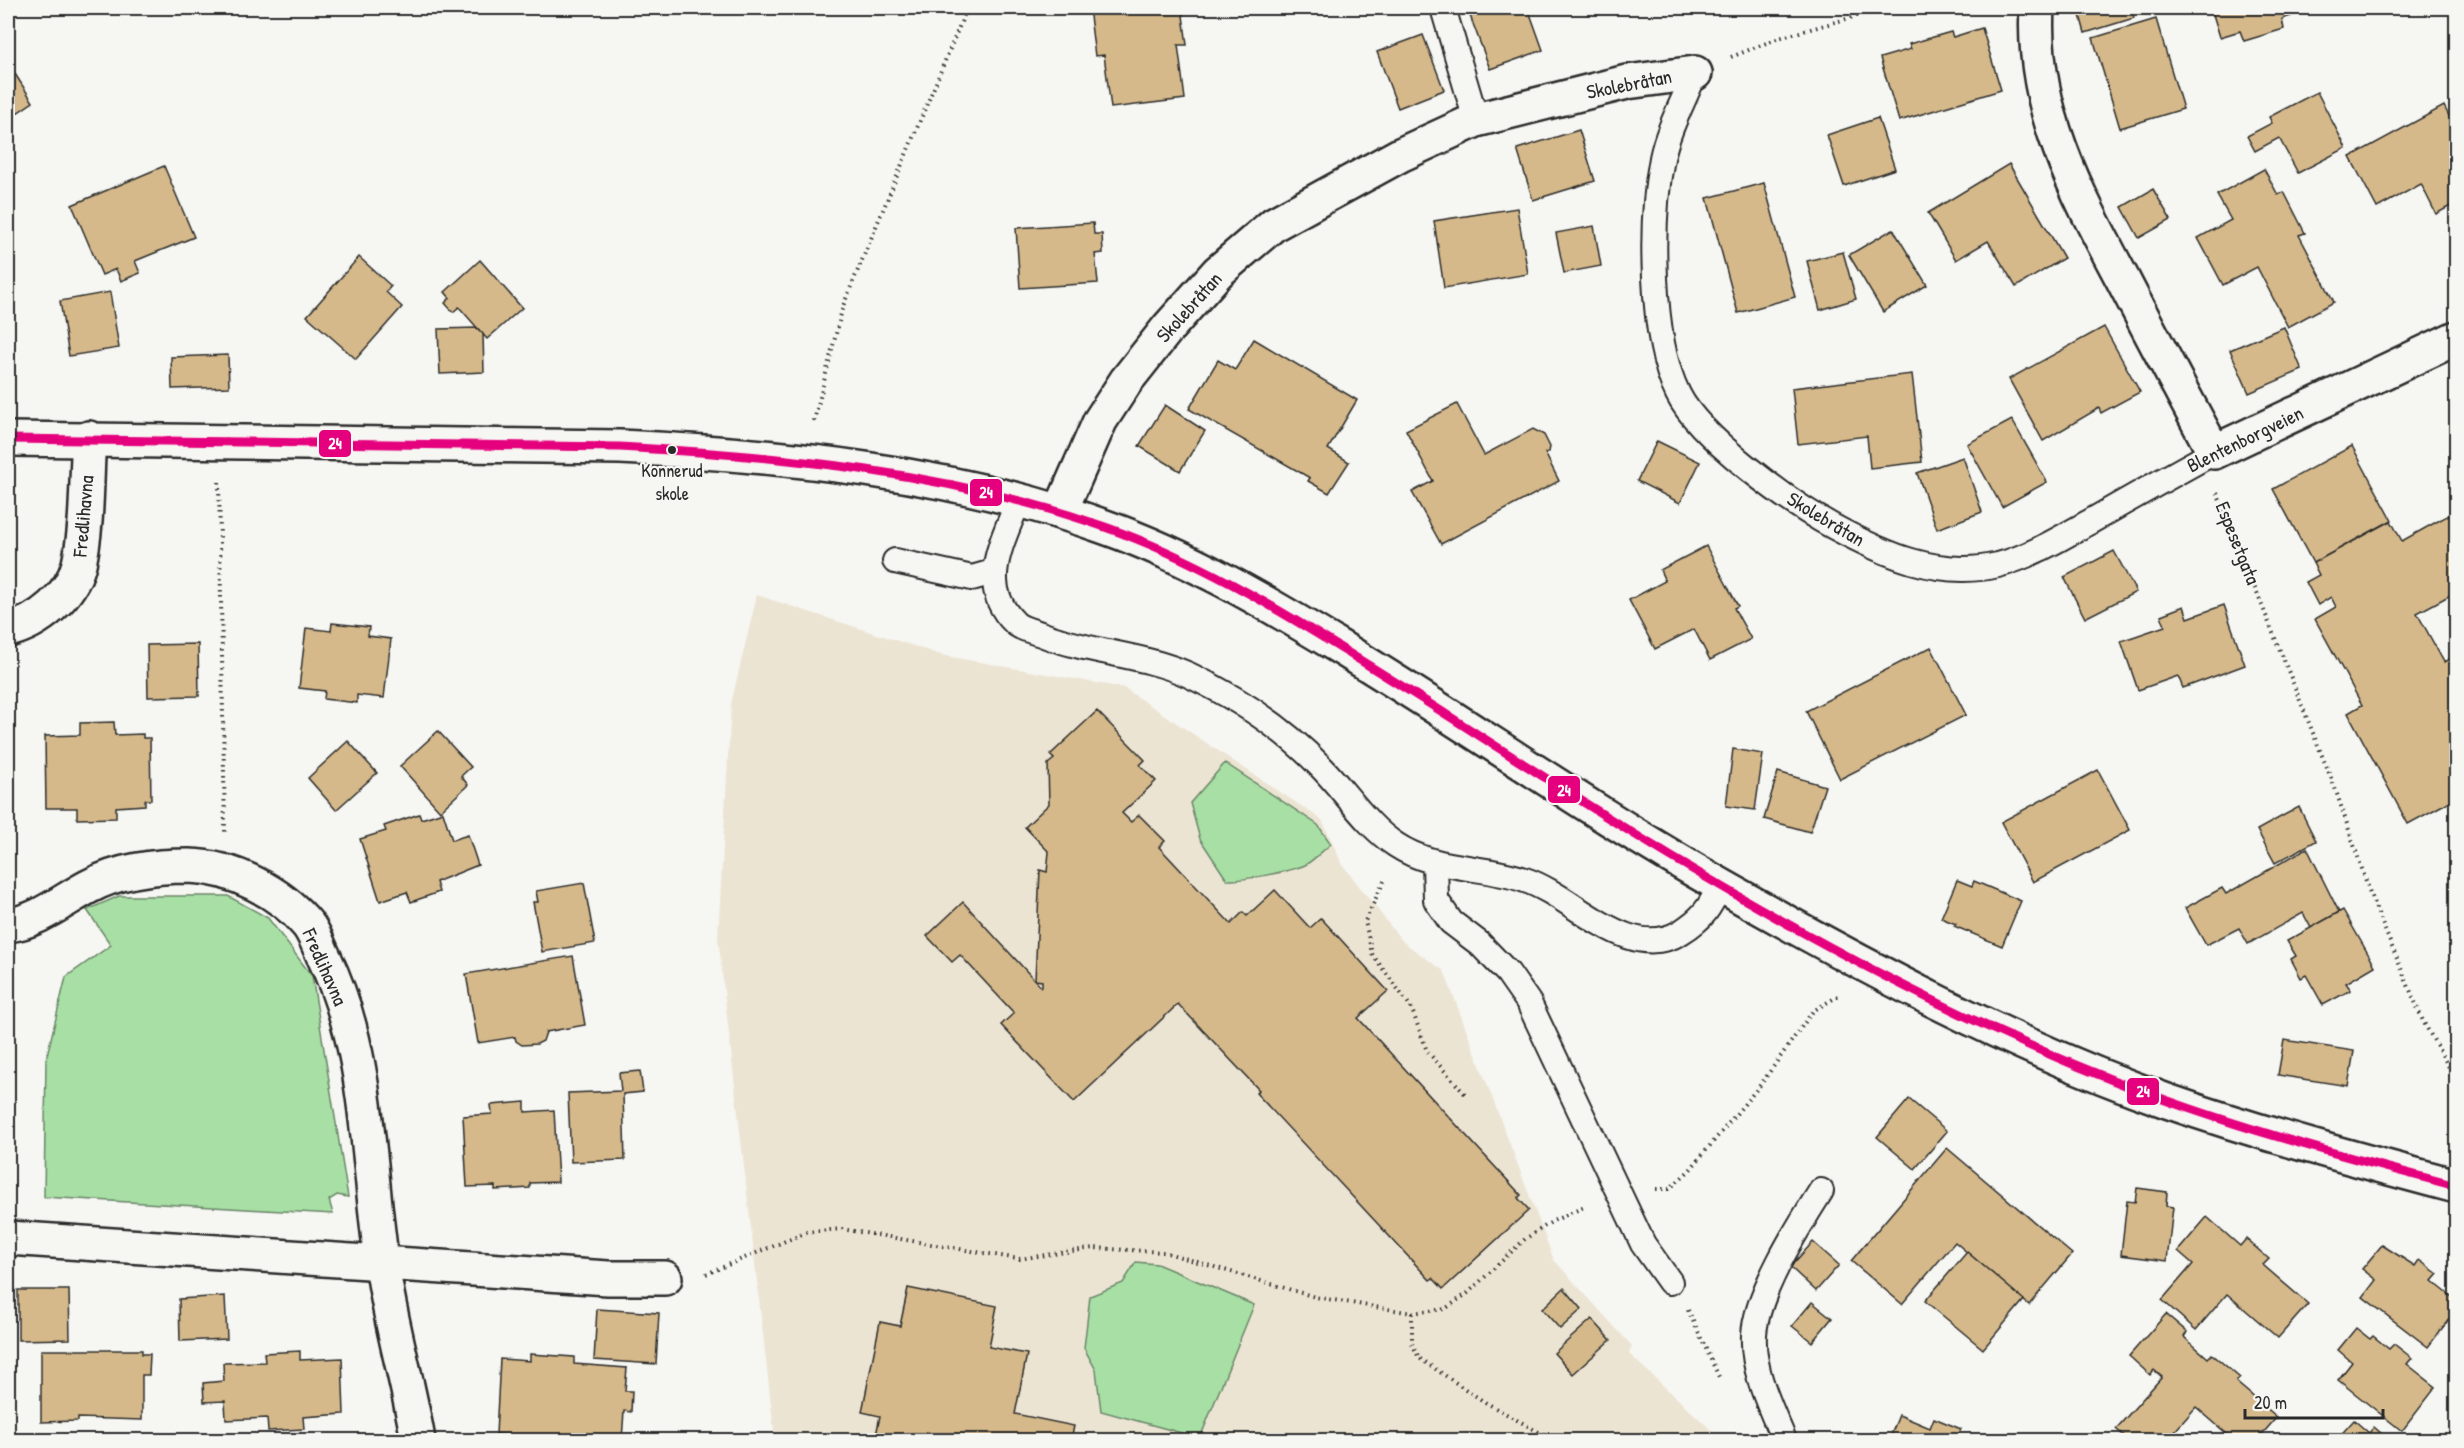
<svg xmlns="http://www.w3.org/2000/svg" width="2464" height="1448" font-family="'Patrick Hand',sans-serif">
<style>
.built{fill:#ece4d3}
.green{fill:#a7dfa4;stroke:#698568;stroke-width:1.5}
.building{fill:#d5b98a;stroke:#2b2b2b;stroke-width:1.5}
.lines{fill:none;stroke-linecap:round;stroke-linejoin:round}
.service-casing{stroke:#2b2b2b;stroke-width:28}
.minor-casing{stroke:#2b2b2b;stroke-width:38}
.secondary-casing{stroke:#2b2b2b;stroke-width:38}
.path{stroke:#2b2b2b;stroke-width:4;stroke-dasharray:1.5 4.5;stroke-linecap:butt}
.service{stroke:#f6f6f2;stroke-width:24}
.minor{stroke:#f6f6f2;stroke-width:33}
.secondary{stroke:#f6f6f2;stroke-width:33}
.bus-1-casing{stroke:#f6f6f2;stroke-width:14}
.bus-1{stroke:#e5007d;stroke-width:9}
.bus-dot{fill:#2b2b2b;stroke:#f6f6f2;stroke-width:2}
.labels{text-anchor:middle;stroke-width:4.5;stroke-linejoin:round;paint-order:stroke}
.bus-label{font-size:18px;fill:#2b2b2b;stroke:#f6f6f2}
.street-label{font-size:20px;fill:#2b2b2b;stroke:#f6f6f2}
.line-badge{stroke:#f6f6f2;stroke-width:2}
.badge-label{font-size:16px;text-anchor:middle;font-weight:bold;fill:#fff}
</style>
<rect width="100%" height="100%" fill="#f6f6f2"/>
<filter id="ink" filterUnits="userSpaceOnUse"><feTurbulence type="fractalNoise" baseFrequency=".0167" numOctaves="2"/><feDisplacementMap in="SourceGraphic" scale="12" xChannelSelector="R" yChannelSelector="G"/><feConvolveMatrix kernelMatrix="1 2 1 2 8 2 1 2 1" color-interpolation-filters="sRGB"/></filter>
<g filter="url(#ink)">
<path class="built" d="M757 595 941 655 1124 688 1322 820 1342 864 1403 942 1444 971 1554 1260 1632 1346 1629 1354 1722 1440H775L718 937 731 704Z"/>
<g class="green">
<path d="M1225 763 1318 825 1331 844C1322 851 1314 860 1305 865 1292 871 1241 881 1227 880L1200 839 1190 803Z"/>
<path d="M119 896H228L268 918 312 976 348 1197 337 1195 329 1200 333 1214 44 1197 46 1059 66 977 111 945 87 910Z"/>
<path d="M1136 1262 1157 1264 1254 1305 1200 1438 1101 1411 1096 1370 1084 1348 1090 1296 1123 1283Z"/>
</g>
<g class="building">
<path d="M1089 8H1182L1187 45H1178L1185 99 1111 108 1104 55 1095 56Z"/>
<path d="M1485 8H1528L1543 50 1490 69 1469 13Z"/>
<path d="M2078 8H2131L2134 18 2085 33Z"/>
<path d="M2211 8H2301L2303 12 2282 19 2284 29 2244 41 2240 31 2220 37Z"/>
<path d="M2156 19 2183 109 2120 128 2093 38Z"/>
<path d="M1982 28 2001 90 1899 121 1880 58 1911 49 1909 44 1951 32 1953 37Z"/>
<path d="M1423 35 1444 90 1398 108 1377 52Z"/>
<path d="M8 63 33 102 8 119Z"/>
<path d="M2317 92 2346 148 2298 173 2279 138 2255 151 2247 136 2272 123 2269 117Z"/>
<path d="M2444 106 2456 130V203L2436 214 2421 184 2377 208 2350 157Z"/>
<path d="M1878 118 1895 169 1844 186 1827 135Z"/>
<path d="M1579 130 1595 181 1533 200 1517 149Z"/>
<path d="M2009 164 2064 258 2016 287 1988 241 1956 260 1928 213Z"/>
<path d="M164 166 194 237 135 261 140 273 121 281 116 269 102 275 72 205Z"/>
<path d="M2264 169 2278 195 2284 192 2305 233 2299 235 2334 302 2288 327 2257 267 2223 285 2198 238 2231 220 2217 195Z"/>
<path d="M1764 183 1795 297 1738 313 1707 198Z"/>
<path d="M2153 189 2171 220 2139 238 2122 207Z"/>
<path d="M1517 208 1528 274 1444 288 1434 221Z"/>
<path d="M1093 223 1094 234H1102L1103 253 1095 254 1098 283 1020 288 1016 228Z"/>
<path d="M1594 226 1601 266 1564 273 1556 233Z"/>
<path d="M1893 229 1927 285 1883 312 1849 255Z"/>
<path d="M1843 252 1856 299 1820 310 1807 261Z"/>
<path d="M359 257 391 286 386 292 402 307 356 359 307 316Z"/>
<path d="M480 260 522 308 487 339 459 307 453 312 445 303 450 298 445 292Z"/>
<path d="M110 292 119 348 69 356 60 301Z"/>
<path d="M2104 327 2140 392 2101 413 2099 408 2043 441 2009 379Z"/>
<path d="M2284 327 2302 370 2249 393 2230 350Z"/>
<path d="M477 328 483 334 484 372 440 374 438 329Z"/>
<path d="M1254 339 1357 400 1328 449 1349 462 1329 493 1308 481 1310 478 1189 409 1218 360 1235 370Z"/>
<path d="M228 355 229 387 172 389 171 357Z"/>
<path d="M1912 374 1922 462 1870 468 1867 436 1798 444 1792 388Z"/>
<path d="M1457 404 1484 455 1533 429 1544 435 1550 447 1549 452 1545 453 1559 481 1441 544 1412 492 1433 481 1406 430Z"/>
<path d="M1165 405 1205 431 1180 471 1139 446Z"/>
<path d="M2012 420 2047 482 2002 507 1967 444Z"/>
<path d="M1657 441 1700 462 1680 503 1637 481Z"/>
<path d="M2352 446 2392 520 2313 563 2273 489Z"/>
<path d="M1963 457 1982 512 1937 529 1917 473Z"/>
<path d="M2456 511V592L2417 613 2444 662 2456 655V798L2408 824 2348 713 2362 705 2315 619 2336 607 2331 597 2318 605 2306 582 2319 575 2313 563 2391 521 2402 541Z"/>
<path d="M1706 546 1738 606 1734 608 1751 639 1710 660 1694 629 1655 649 1629 600 1665 581 1660 570Z"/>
<path d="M2114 551 2136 592 2085 618 2064 577Z"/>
<path d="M2224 605 2245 665 2183 688 2178 676 2138 690 2121 641 2165 626 2161 615 2184 606 2188 618Z"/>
<path d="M332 623 369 627 368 636 391 639 384 698 357 695V703L324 699 325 691 299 688 306 628 331 631Z"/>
<path d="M198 644 199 696 148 697 147 645Z"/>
<path d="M1931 647 1966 715 1840 779 1806 711Z"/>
<path d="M1097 711 1145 760 1140 765 1156 781 1122 813 1131 822 1139 815 1165 841 1159 847 1231 924 1243 912 1247 916 1275 890 1310 928 1321 918 1388 991 1358 1018 1521 1195 1518 1198 1529 1210 1443 1289 1433 1278 1430 1280 1256 1093 1259 1090 1178 1004 1074 1102 1001 1025 1014 1013 960 955 952 962 927 936 963 902 1041 987 1042 986V981L1035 980 1040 870 1047 872 1049 852 1025 827 1049 804 1048 764 1054 759 1050 755Z"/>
<path d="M114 722 115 735 143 734V738H150L151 800H145V805L116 807V818L77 819V808H46L45 736 80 735V723Z"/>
<path d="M438 731 471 767 461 776 468 785 440 811 400 766Z"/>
<path d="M348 741 377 773 336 810 308 778Z"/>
<path d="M1733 749 1763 754 1755 810 1726 806Z"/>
<path d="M2098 770 2130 830 2033 882 2001 822Z"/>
<path d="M1778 772 1825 786 1810 832 1764 819Z"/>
<path d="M2299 807 2316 841 2275 863 2257 830Z"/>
<path d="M443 812 452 840 468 835 478 865 436 882 439 892 411 902 407 892 380 901 360 839 386 831 384 826 419 814 421 819Z"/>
<path d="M2307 848 2339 912 2311 928 2303 913 2248 944 2239 928 2206 945 2185 908 2222 888 2226 894Z"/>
<path d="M1957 880 1972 886 1974 881 2021 901 2002 946 1954 926 1956 924 1941 918Z"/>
<path d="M584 883 595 943 542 952 533 902H538L536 891Z"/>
<path d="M2343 910 2375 966 2346 983 2351 990 2323 1005 2306 975 2301 978 2291 959 2296 956 2287 941Z"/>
<path d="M573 956 585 1025 546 1032 543 1041 537 1044 522 1045 516 1041 515 1037 478 1043 466 974Z"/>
<path d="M2284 1040 2354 1051 2348 1086 2278 1075Z"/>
<path d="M640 1071 643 1092 623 1094 625 1160 571 1162 568 1093 621 1091 619 1073Z"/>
<path d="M1909 1099 1947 1131 1915 1169 1877 1137Z"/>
<path d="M525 1102V1112L554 1110 558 1182 530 1183V1188L495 1190V1186L467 1187 463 1116 492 1114 491 1105Z"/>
<path d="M1947 1148 2072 1254 2029 1305 1955 1242 1902 1304 1851 1261Z"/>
<path d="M2137 1188 2167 1192 2166 1206 2173 1207 2167 1261 2121 1255 2127 1201 2135 1202Z"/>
<path d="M2207 1217 2240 1246 2246 1239 2269 1259 2263 1265 2308 1304 2278 1338 2227 1294 2196 1330 2162 1300 2193 1264 2178 1251Z"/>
<path d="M1813 1242 1839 1265 1816 1291 1790 1267Z"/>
<path d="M2382 1245 2415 1266 2419 1260 2438 1274 2432 1281 2456 1300V1310L2428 1347 2363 1297 2376 1280 2362 1269Z"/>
<path d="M1967 1252 2024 1300 1983 1349 1925 1301Z"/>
<path d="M908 1288 997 1306 989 1347 1027 1354 1015 1414 1074 1426 1071 1440H875L880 1416 862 1412 880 1322 900 1326Z"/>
<path d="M1564 1288 1582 1309 1560 1329 1542 1309Z"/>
<path d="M18 1290H69L70 1339 18 1340Z"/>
<path d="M225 1296 227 1339 180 1341 179 1299Z"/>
<path d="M1812 1302 1832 1318 1812 1342 1792 1326Z"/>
<path d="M597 1309 659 1313 656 1364 594 1360Z"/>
<path d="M2166 1314 2187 1332 2184 1337 2208 1358 2212 1354 2240 1378 2236 1382 2277 1417 2257 1440H2234L2196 1407 2167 1440H2129L2116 1429 2162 1377 2154 1370 2150 1375 2129 1356Z"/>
<path d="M1592 1319 1611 1340 1573 1374 1554 1353Z"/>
<path d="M2356 1328 2370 1339 2373 1336 2389 1349 2394 1344 2412 1358 2407 1364 2436 1387 2402 1431 2338 1380 2352 1362 2338 1350Z"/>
<path d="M41 1350H142V1354H150L149 1375H142V1420L78 1418V1421L41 1422Z"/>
<path d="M300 1351V1360L342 1358 344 1414 303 1417 304 1429 268 1431 267 1418 226 1420 225 1401 204 1402 203 1383 224 1381 223 1363 265 1362 264 1353Z"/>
<path d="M530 1354 574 1357V1364L627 1368 625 1391H632L631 1412 624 1411 622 1440H539V1437L496 1434 500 1359 530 1361Z"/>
<path d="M1899 1415 1930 1428 1934 1418 1961 1429 1957 1439 1960 1440H1889Z"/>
<path d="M2354 1420 2369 1433 2374 1427 2389 1440H2336Z"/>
</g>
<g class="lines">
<g class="service-casing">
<g id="service">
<path d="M1443 8 1476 120"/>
<path d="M1695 73C1684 100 1668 129 1662 158 1650 219 1650 338 1678 394 1699 437 1791 504 1834 527 1884 554 1939 579 1998 565 2032 556 2062 537 2093 520 2133 497 2174 474 2214 452"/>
<path d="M1019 499C1003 542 976 585 1015 623 1021 629 1033 631 1041 634 1089 653 1143 654 1189 675 1238 698 1286 730 1323 769 1347 794 1367 826 1396 845 1435 871 1483 865 1525 880 1574 896 1628 964 1681 932 1703 918 1710 908 1720 885"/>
<path d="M895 561 972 578 993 572"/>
<path d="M1435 862 1436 900 1451 922 1480 944 1508 973 1529 1003 1643 1244 1670 1282"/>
<path d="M1784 1440C1771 1408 1752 1372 1754 1335 1756 1294 1798 1227 1821 1191"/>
</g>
</g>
<g class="minor-casing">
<g id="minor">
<path d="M2037 8C2031 108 2076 192 2122 278 2152 336 2183 394 2214 452L2456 338"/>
<path d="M1060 512 1100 421 1126 381 1168 328 1218 272 1274 224 1400 155 1476 120 1627 82 1695 73"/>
<path d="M8 630C38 623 71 596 79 564 88 524 86 479 89 438"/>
<path d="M8 925C38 921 62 901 88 887 119 870 154 866 189 866 232 867 281 892 308 925 315 934 319 947 324 957 370 1052 367 1161 382 1263 390 1323 408 1381 418 1440"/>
<path d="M8 1238 608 1278H665"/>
</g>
</g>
<g class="secondary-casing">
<path id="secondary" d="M8 439 620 447C784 455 949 471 1105 527 1187 556 1264 601 1338 646 1467 724 1591 812 1722 886 1863 966 2014 1047 2167 1101 2262 1134 2359 1160 2456 1186"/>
</g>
<g class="path">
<path d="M1731 57 1779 38 1885 8"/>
<path d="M814 421 843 306 967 8"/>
<path d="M219 482 225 832"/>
<path d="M2217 493 2335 788 2372 899 2423 1021 2456 1080"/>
<path d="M1384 881 1365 921 1372 954 1411 1007 1427 1051 1465 1094"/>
<path d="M1656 1189H1669L1689 1171 1761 1084 1813 1011 1838 996"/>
<path d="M706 1274 807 1232 842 1229 1019 1259 1093 1248 1164 1252 1315 1297 1412 1313 1445 1309 1468 1293 1525 1239 1553 1221 1586 1206"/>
<path d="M1688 1310 1719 1377"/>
<path d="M1412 1313V1343L1419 1358 1483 1401 1553 1440"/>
</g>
<use href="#service" class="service"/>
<use href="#minor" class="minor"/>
<use href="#secondary" class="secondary"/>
<g class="bus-1-casing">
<path id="bus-1" d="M8 439 620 447C784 456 949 472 1105 527 1194 558 1275 607 1355 657 1461 722 1564 792 1670 856 1811 940 1957 1019 2110 1079 2222 1124 2339 1155 2456 1186"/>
</g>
<use href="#bus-1" class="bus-1"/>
</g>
</g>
<circle class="bus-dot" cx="672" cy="450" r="5"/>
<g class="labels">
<g class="bus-label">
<text x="672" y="477">Konnerud<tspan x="672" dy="23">skole</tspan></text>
</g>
<g class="street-label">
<text transform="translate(1629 84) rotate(-11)" y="7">Skolebråtan</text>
<text transform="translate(1189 307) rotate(-48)" y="7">Skolebråtan</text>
<text transform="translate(2245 439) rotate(-26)" y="7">Blentenborgveien</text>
<text transform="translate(83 516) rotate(-85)" y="7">Fredlihavna</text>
<text transform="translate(1826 519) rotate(31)" y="7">Skolebråtan</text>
<text transform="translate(2238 543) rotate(68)" y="7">Espesetgata</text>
<text transform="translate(325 967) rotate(66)" y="7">Fredlihavna</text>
</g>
</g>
<g class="line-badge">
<rect x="318" y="429" width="34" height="29" rx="6" fill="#e5007d"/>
<rect x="969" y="478" width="34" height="29" rx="6" fill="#e5007d"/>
<rect x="1547" y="775" width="34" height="29" rx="6" fill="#e5007d"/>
<rect x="2126" y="1077" width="34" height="29" rx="6" fill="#e5007d"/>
</g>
<g class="badge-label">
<text x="335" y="449">24</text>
<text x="986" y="498">24</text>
<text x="1564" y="796">24</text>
<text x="2143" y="1097">24</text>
</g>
<rect width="2464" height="1448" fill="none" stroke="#f6f6f2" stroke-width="30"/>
<rect x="15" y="15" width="2434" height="1418" fill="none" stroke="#2b2b2b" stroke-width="2" filter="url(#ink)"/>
<path d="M2245 1409v9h138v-9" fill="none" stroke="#2b2b2b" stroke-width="3"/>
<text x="2254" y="1409" font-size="18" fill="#2b2b2b" stroke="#f6f6f2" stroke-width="4.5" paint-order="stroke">20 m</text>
</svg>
